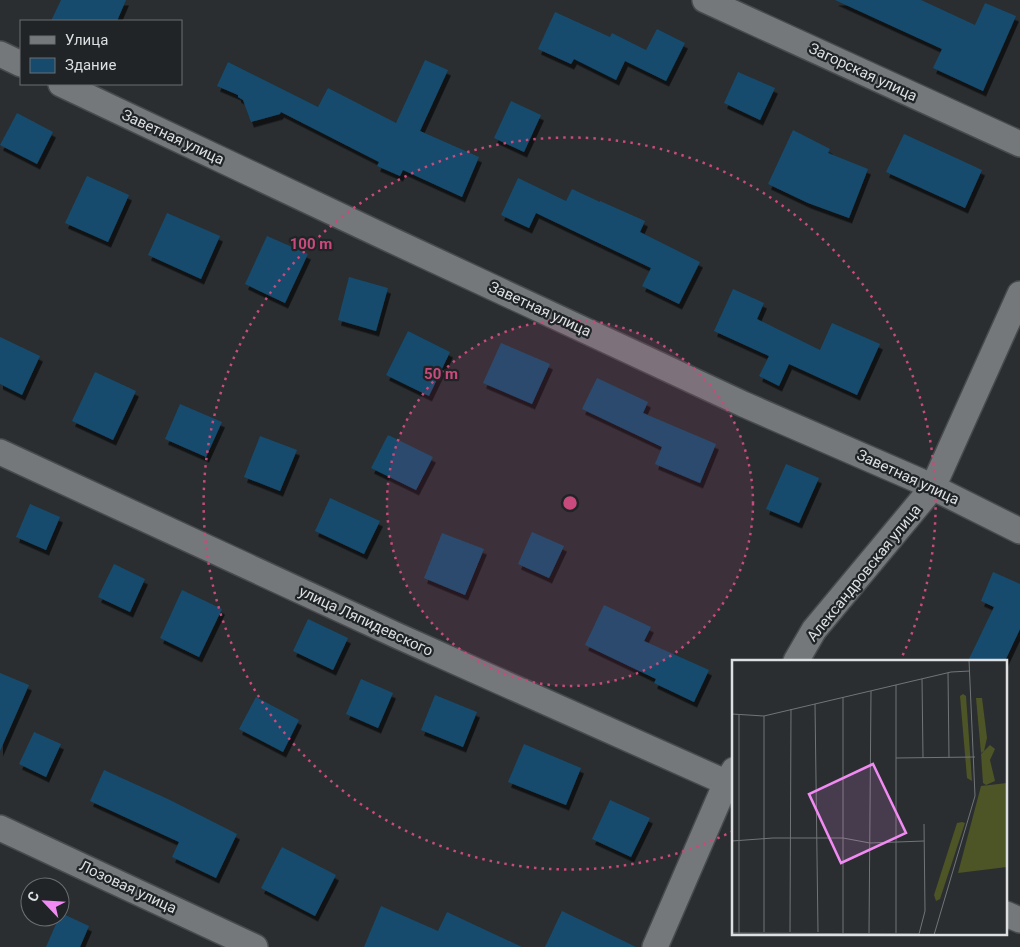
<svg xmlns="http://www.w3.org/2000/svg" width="1020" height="947" font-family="Roboto,sans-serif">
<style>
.building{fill:#164b6d;filter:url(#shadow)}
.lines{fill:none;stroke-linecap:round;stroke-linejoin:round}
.minor-casing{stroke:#484a4d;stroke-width:28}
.minor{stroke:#74787b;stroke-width:25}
.ring{fill:none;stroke:#c94a7c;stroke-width:2.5;stroke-dasharray:2.5 5}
.labels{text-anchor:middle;stroke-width:4.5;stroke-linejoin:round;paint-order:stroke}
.street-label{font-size:15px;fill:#dddfe1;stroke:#202427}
.inset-road{fill:none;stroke:#727577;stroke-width:1}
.view{fill:#f28af3;fill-opacity:0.15;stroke:#f28af3;stroke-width:2.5}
.inset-edge{fill:none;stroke:#dddfe1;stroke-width:2.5}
.centre{fill:#c94a7c;stroke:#202427;stroke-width:2.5}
.ring-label{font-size:15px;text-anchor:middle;font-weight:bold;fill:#c94a7c;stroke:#202427;stroke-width:4.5;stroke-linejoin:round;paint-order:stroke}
</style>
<defs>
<filter id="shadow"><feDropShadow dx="3" dy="5.5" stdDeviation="0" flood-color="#0009"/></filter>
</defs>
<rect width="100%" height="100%" fill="#2a2e31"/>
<g class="building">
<path d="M61 0H126L117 21H51Z"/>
<path d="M835 0H921L975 25 985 3 1016 16 983 91 933 68 942 49Z"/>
<path d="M555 12 610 37 612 33 646 50 657 29 685 43 666 81 625 61 616 80 574 59 571 64 538 49Z"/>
<path d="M425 60 448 70 420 131 479 157 462 197 403 170 400 176 377 166 379 162 281 112 280 114 251 122 243 100 238 97V95L217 86 228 62 318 107 328 88 396 123Z"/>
<path d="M738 72 775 88 760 120 724 103Z"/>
<path d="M511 101 541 115 524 152 494 138Z"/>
<path d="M17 113 53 132 37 164 0 145Z"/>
<path d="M793 130 830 149 828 153 868 169 849 218 808 203 768 184Z"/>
<path d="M904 134 982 170 965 208 886 172Z"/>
<path d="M87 176 129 195 108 242 65 223Z"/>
<path d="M518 178 566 201 572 189 600 202V201L645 221 640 232 700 262 679 304 642 286 651 268 536 213 529 228 501 215Z"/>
<path d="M167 213 220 236 201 279 148 255Z"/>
<path d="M267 236 308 254 285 303 245 284Z"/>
<path d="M349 277 388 288 376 331 338 320Z"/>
<path d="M733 289 764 303 757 319 820 350 832 323 880 344 857 395 789 364 779 386 759 376 769 356 714 331Z"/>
<path d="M408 331 450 352 429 396 386 375Z"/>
<path d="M0 337 40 356 22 395 0 384Z"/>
<path d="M501 343 550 364 532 404 483 383Z"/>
<path d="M95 372 136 391 113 440 72 421Z"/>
<path d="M597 378 648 402 643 413 716 444 700 483 655 464 662 447 582 409Z"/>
<path d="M180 404 222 422 206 457 165 439Z"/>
<path d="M388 435 433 457 416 490 371 468Z"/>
<path d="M260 436 297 450 280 491 244 477Z"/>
<path d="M786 464 819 478 799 523 766 509Z"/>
<path d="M330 498 380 521 364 554 315 531Z"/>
<path d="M30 504 60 517 46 550 16 537Z"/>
<path d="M532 532 564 546 549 578 518 564Z"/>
<path d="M442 533 484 549 465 595 424 578Z"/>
<path d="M114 564 145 579 130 612 98 597Z"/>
<path d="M993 572 1020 584V629L1005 661H968L994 607 981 601Z"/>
<path d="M182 590 222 609 199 657 160 638Z"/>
<path d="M604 605 651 627 644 641 709 670 694 702 654 683 656 679 585 645Z"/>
<path d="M308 619 348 638 333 670 293 651Z"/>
<path d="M0 673 29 685 0 751Z"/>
<path d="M361 679 393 693 378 728 346 714Z"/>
<path d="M435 695 477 712 463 747 421 730Z"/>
<path d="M256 697 299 720 283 752 239 729Z"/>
<path d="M34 732 61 744 46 777 19 764Z"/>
<path d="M524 744 581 768 566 805 508 782Z"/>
<path d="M104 770 170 800 237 834 216 878 172 857 179 842 90 801Z"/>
<path d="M610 800 650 818 631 857 592 839Z"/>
<path d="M282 847 336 875 315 916 261 888Z"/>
<path d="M381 906 438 931 447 912 522 947H364Z"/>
<path d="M562 911 636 947H545Z"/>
<path d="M61 913 89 926 80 947H46L59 917H60Z"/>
</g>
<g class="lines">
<g class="minor-casing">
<g id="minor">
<path d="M705 0 1020 144"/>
<path d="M0 54 21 64"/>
<path d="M61 84 387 238 743 404 920 481 1020 531"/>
<path d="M0 452 398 636 734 786"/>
<path d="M796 661 814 630 933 487 1020 294"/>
<path d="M0 828 255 947"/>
<path d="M1006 914 1020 920"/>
<path d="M655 947 726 783 734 770"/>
</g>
</g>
<use href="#minor" class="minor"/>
</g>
<circle cx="570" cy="503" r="183" fill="#c94a7c" fill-opacity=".12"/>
<g class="ring">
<circle cx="570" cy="503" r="183"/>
<path d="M733 831A366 366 0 1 1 900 661"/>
</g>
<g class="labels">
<g class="street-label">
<text transform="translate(863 72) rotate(25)" y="5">Загорская улица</text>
<text transform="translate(173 137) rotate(25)" y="5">Заветная улица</text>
<text transform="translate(540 309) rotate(25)" y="5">Заветная улица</text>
<text transform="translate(908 477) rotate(25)" y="5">Заветная улица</text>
<text transform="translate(864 573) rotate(-51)" y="5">Александровская улица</text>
<text transform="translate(366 621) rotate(25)" y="5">улица Ляпидевского</text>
<text transform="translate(128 887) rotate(25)" y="5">Лозовая улица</text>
</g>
</g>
<g transform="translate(732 660)">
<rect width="275" height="275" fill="#2a2e31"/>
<path d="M231 34 234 36 240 121 235 118 228 36ZM244 38H250L255 78 252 91 249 93ZM258 85 263 89 258 100 263 121 254 125 251 123 249 94ZM275 123V207L226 213 249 126ZM230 162 233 163 208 239 204 241 202 235 225 163Z" fill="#4d5425"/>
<path class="inset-road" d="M216 13 217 98M190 19 191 98M111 37V273M83 44 86 272M0 54 32 56 219 12 238 11M32 56V272M164 98 243 97M0 181 41 178H111L138 183 192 181M58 272 59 49M0 273 187 274M7 273V55M137 273 139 31M164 273V25M187 274 193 251 192 164M202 275 243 136 237 0"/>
<path class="view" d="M141 104 174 173 109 203 77 134Z"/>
<rect width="275" height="275" class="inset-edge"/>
</g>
<circle cx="570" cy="503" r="8" class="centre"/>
<g class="ring-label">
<text x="311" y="249">100 m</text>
<text x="441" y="379">50 m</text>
</g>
<rect x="20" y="20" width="162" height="65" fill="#202427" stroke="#6c6f71"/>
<rect x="30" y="36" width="25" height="8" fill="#74787b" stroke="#6c6f71"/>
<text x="65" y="45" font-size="15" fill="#dddfe1">Улица</text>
<rect x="30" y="58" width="25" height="15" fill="#164b6d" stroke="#6c6f71"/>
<text x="65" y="70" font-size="15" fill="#dddfe1">Здание</text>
<g transform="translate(45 902) rotate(295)"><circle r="24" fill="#202427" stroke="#6c6f71"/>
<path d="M0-4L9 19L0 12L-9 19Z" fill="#f28af3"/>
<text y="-8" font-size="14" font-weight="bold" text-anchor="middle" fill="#dddfe1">С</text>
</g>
</svg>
